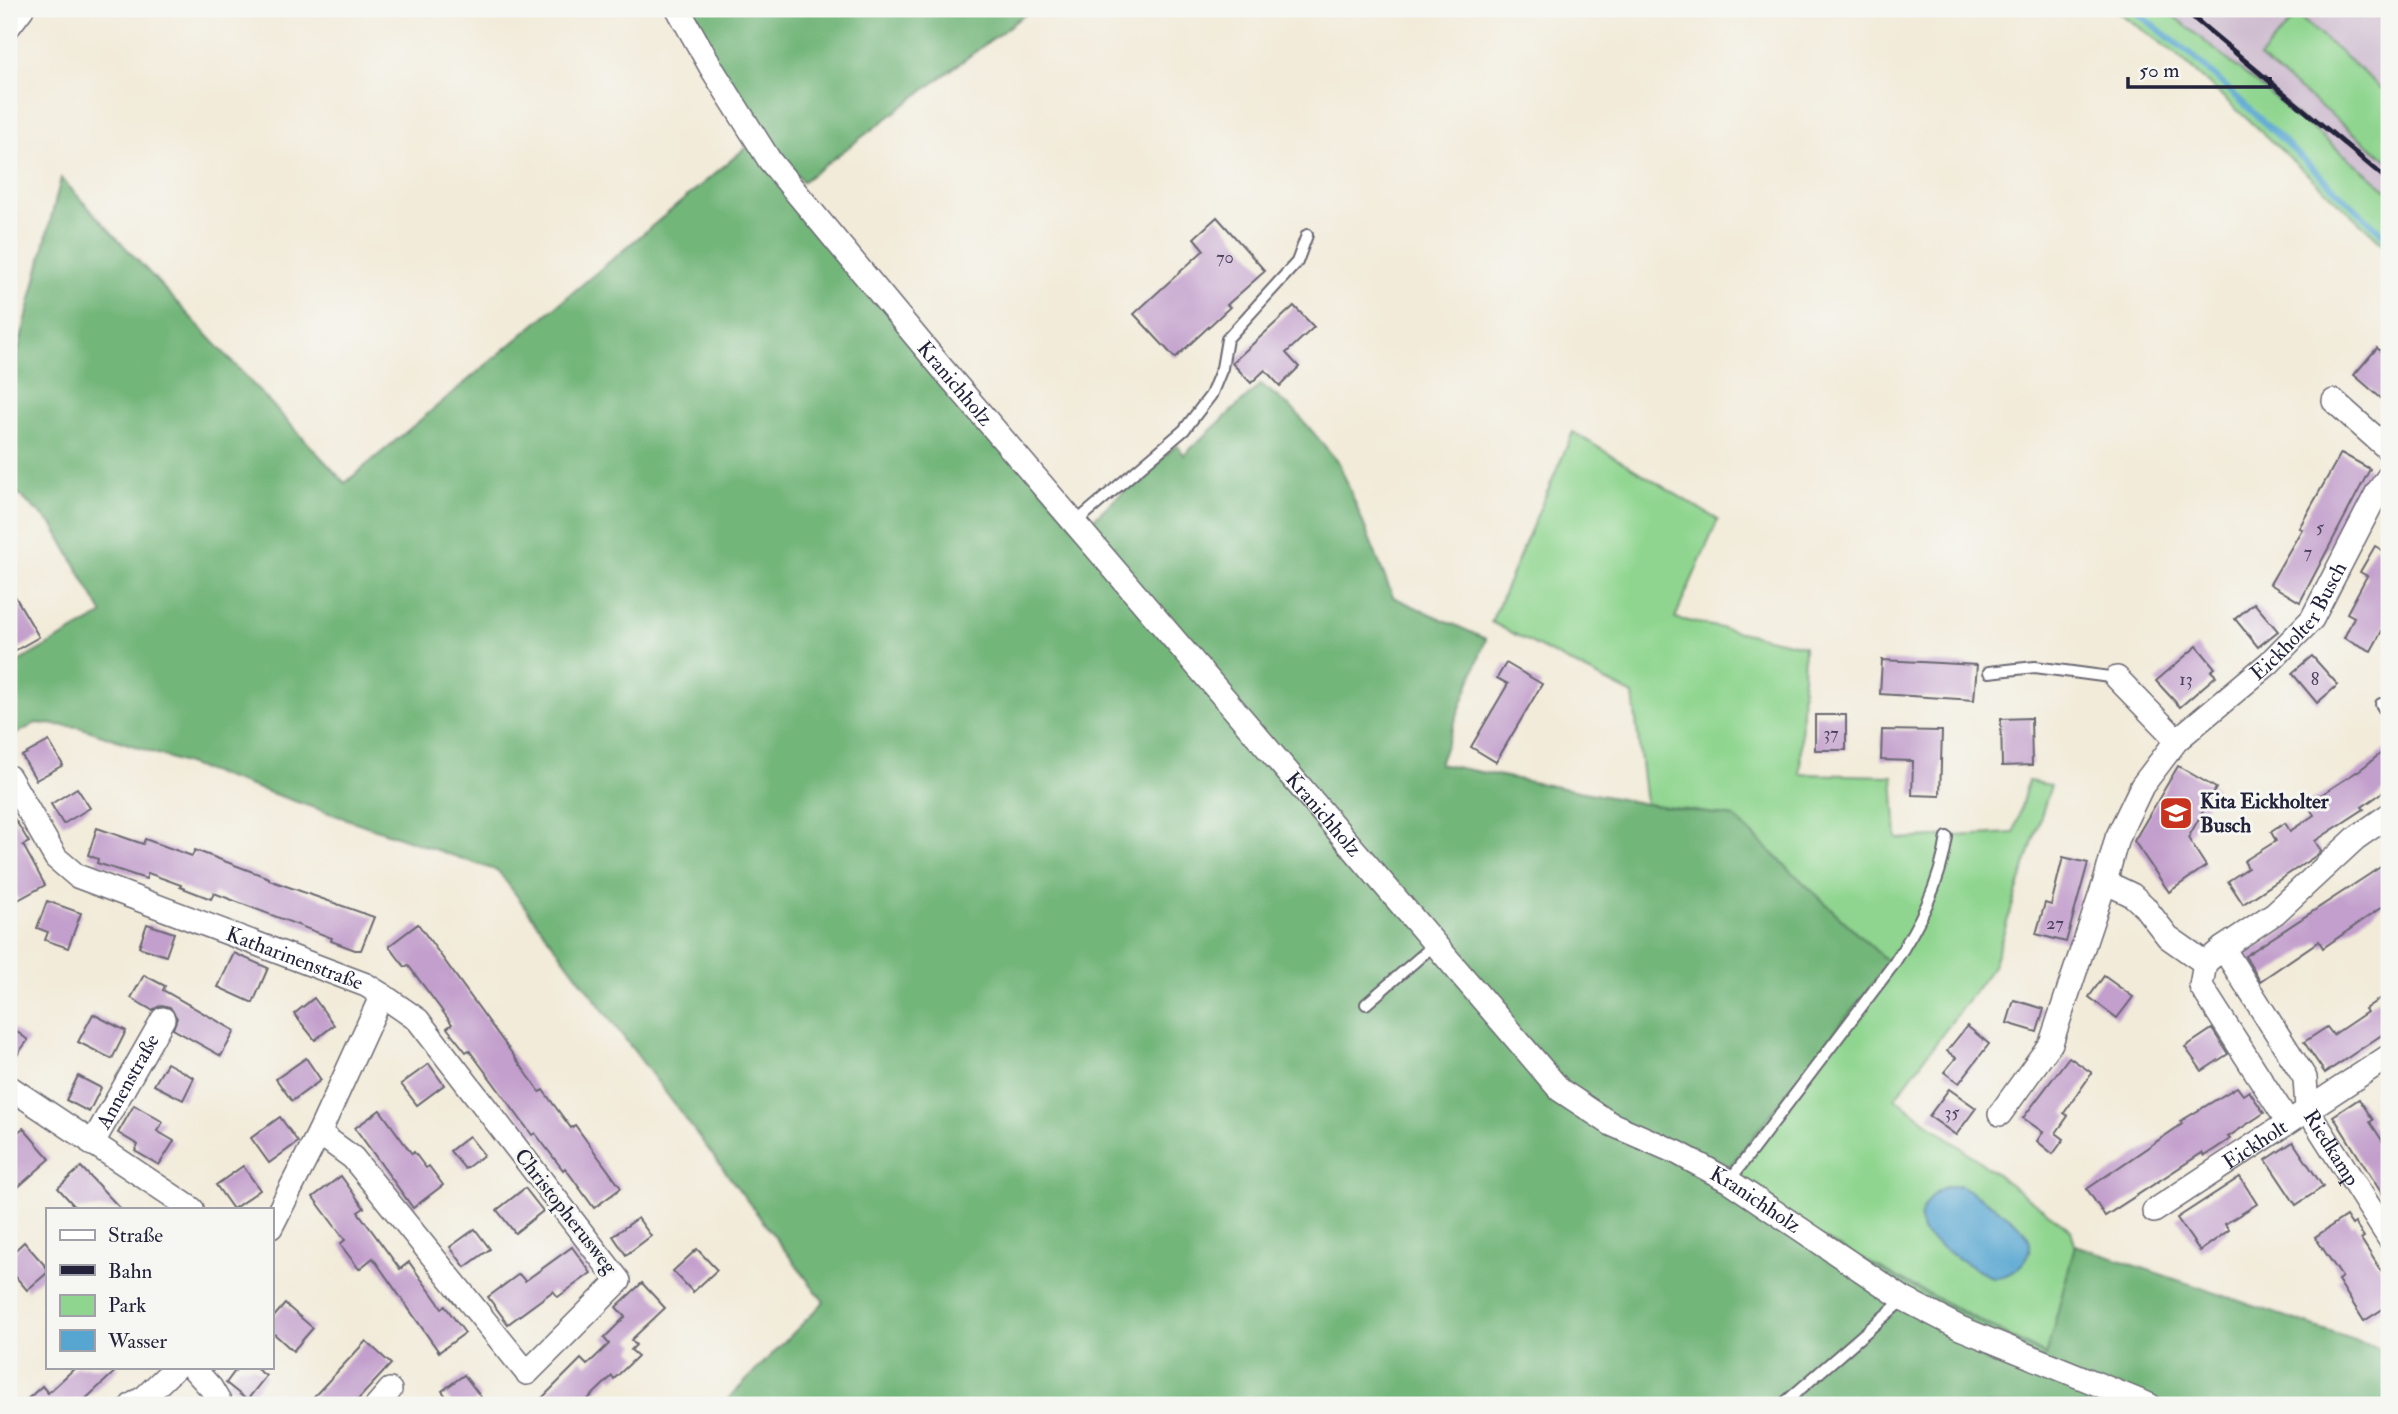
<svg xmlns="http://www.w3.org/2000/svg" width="2398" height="1414" font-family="'IM FELL Double Pica',serif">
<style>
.industrial{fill:#cfbdd0}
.green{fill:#8fd58f;stroke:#587c65;stroke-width:2}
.forest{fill:#73b67a;stroke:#4a6c5a;stroke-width:2}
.water{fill:#57a6d1;stroke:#3c6486;stroke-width:2}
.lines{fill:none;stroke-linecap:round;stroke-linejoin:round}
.stream{stroke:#57a6d1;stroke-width:6}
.building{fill:#c29fcc}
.lane-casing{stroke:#6b6872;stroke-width:14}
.street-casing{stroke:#6b6872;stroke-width:26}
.lane{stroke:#fff;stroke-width:10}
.street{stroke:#fff;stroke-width:23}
.rail{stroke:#22223b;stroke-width:5}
.labels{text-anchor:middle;stroke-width:6;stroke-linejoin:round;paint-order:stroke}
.number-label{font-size:18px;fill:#4a415f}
.street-label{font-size:21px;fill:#22223b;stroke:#f6f6f2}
.poi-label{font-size:21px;font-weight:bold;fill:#22223b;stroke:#f6f6f2;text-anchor:start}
</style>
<rect width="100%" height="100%" fill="#f6f6f2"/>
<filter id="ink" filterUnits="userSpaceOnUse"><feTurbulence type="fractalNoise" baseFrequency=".0143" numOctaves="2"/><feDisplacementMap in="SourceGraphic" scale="14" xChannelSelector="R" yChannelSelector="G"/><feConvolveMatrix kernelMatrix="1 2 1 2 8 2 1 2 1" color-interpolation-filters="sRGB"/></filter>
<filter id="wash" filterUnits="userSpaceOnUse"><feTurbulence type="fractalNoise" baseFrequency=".00686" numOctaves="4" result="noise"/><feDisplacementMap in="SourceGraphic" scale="28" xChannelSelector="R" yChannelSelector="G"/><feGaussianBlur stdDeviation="1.57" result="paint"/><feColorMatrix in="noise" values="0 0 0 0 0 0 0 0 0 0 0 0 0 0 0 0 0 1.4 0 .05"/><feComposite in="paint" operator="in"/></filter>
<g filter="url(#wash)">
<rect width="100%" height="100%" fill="#f2ebd9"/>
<path class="industrial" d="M2165 9H2389V95L2297 15 2259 58 2389 161V191Z"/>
<g class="green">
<path d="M2114 9H2165L2389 191V249L2177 55Z"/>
<path d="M2297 15 2389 95V161L2259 58Z"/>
<path d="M1573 432 1718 520 1675 618 1804 646 1800 774 1893 776 1897 839 2014 833 2028 781 2051 785 1993 966 1895 1098 2071 1230 2075 1245 2047 1356 1717 1183 1734 817 1646 804 1633 695 1491 622Z"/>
</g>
<g class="forest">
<path d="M683 9H1032L802 182 716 68Z"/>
<path d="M755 140 1078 532 1177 445 1184 455 1261 384 1295 411 1339 463 1393 597 1486 639 1439 764 1646 804 1734 817 1889 963 1717 1183 2046 1356 2075 1245 2389 1352V1405H722L824 1302 498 871 79 727 36 723 9 738V667L103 614 53 525 9 486V388L61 178 345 483Z"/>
</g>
<path class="water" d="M1960 1185C1977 1196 2032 1225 2030 1246 2029 1263 2010 1278 1993 1277 1984 1276 1926 1239 1922 1231 1915 1215 1929 1193 1944 1188 1949 1186 1955 1186 1960 1185Z"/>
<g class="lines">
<path class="stream" d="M2132 9 2193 56 2389 240"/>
</g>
<g id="blocks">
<g class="building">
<path d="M1217 217 1265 271 1227 305 1230 307 1175 358 1134 314 1204 250 1194 238Z"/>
<path d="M1294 306 1314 327 1286 353 1299 367 1280 386 1265 370 1251 383 1232 363Z"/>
<path d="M2377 348 2389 358V405L2354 375Z"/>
<path d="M2341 453 2370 469 2300 602 2270 584 2302 529 2299 528Z"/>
<path d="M2375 546 2389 554V618L2371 651 2344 638 2354 617 2347 613 2367 576 2360 572Z"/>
<path d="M9 586 39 637 9 654Z"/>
<path d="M2254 603 2278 631 2258 647 2235 619Z"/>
<path d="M2197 646 2215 668 2211 671 2216 676 2180 707 2156 681Z"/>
<path d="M2312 656 2338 685 2317 703 2292 673Z"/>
<path d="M1882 660 1977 665 1974 700 1880 694Z"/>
<path d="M1506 663 1542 684 1496 762 1471 747 1508 684 1497 678Z"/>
<rect x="1815" y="715" width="31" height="35"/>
<path d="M2031 718 2032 765 2002 766 2001 719Z"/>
<path d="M1882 730 1942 731 1940 796 1912 795 1913 761 1881 760Z"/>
<path d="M49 741 63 765 36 780 22 756Z"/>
<path d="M2389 747V788L2362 807 2364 809 2315 841 2321 851 2317 855 2243 904 2228 881 2248 868 2244 861 2276 841 2271 832 2285 823 2290 831 2314 815 2307 804 2361 769Z"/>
<path d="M2178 766 2216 788 2188 838 2206 866 2169 892 2134 841Z"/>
<path d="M77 788 90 808 63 824 51 804Z"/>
<path d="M9 810 29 842 23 845 45 885 18 900 9 884Z"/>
<path d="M97 828 143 844 145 839 192 856 195 850 269 878V880L374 917 361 950H355L331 941 332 938 214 893 211 899 180 887 181 885 148 873 146 879 97 863 98 859 88 855Z"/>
<path d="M2063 857 2088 863 2066 942 2036 934 2045 903 2051 905Z"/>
<path d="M2382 866 2389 876V902L2323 948 2319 941 2260 981 2245 956Z"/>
<path d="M47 901 81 913 68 948 45 940 48 932 37 928Z"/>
<path d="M147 924 174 933 166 956 139 947Z"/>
<path d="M418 924 540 1092 543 1090 571 1128 575 1125 621 1188 594 1208 565 1168 563 1170 535 1133 532 1135 469 1050 466 1052 447 1028 452 1024 408 965 405 967 389 946Z"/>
<path d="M234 953 268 968 253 1003 218 987Z"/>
<path d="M144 975 165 986 163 990 235 1031 221 1056 173 1029 177 1018 170 1007 162 1005 152 1010 131 998Z"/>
<path d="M2104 976 2133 997 2117 1018 2089 997Z"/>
<path d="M2389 992V1030L2325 1073 2304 1042 2327 1027 2333 1035 2367 1012 2365 1009Z"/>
<path d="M314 998 334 1025 315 1040 294 1014Z"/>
<path d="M2014 1000 2044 1009 2037 1032 2007 1023Z"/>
<path d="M93 1014 126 1031 112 1059 78 1042Z"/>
<path d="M9 1026 28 1040 9 1066Z"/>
<path d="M1967 1026 1989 1044 1959 1083 1944 1072 1956 1058 1947 1051Z"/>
<path d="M2212 1029 2228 1054 2202 1071 2185 1047Z"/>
<path d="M2069 1057 2092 1073 2064 1113 2068 1116 2056 1133 2064 1139 2053 1154 2037 1141 2043 1132 2023 1118Z"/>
<path d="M306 1058 321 1080 292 1101 276 1079Z"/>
<path d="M167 1063 194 1078 183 1100 154 1085Z"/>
<path d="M429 1064 444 1085 417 1105 401 1084Z"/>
<path d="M78 1076 101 1088 89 1112 66 1100Z"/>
<path d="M2237 1087 2243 1095 2249 1091 2264 1113 2228 1137 2230 1139 2204 1156 2202 1153 2105 1216 2087 1189 2182 1124 2181 1121Z"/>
<path d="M1949 1089 1976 1108 1956 1135 1929 1116Z"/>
<path d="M2359 1099 2373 1120 2370 1122 2389 1151V1205L2333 1116Z"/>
<path d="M134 1105 163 1122 157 1131 174 1141 159 1165 135 1151 138 1145 118 1133Z"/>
<path d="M380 1110 412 1154 414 1152 426 1168 429 1166 443 1185 413 1208 355 1128Z"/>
<path d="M280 1117 298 1142 269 1163 251 1138Z"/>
<path d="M23 1128 50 1159 9 1195V1139Z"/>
<path d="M469 1136 484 1155 465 1169 450 1151Z"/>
<path d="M2293 1142 2323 1187 2296 1205 2266 1160Z"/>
<path d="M243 1166 260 1190 233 1209 216 1185Z"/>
<path d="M81 1167 121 1209H77L58 1188Z"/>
<path d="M341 1176 364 1208 358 1212 400 1269 409 1262 442 1308 445 1306 465 1333 439 1352 373 1258 359 1269 340 1244 345 1240 313 1197Z"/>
<path d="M2240 1177 2257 1204 2225 1224 2229 1230 2200 1251 2177 1218Z"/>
<path d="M525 1188 543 1211 515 1233 497 1210Z"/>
<path d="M2346 1216 2352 1225 2355 1223 2364 1237 2361 1239 2389 1283V1305L2364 1321 2338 1280 2342 1277 2315 1237Z"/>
<path d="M638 1218 651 1236 626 1255 613 1236Z"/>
<path d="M475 1229 490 1249 465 1267 450 1247Z"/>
<path d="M24 1242 47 1268V1273L27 1290 9 1269V1256Z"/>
<path d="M572 1247 591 1273 558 1297 553 1291 508 1324 488 1297 519 1274 525 1281Z"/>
<path d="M697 1249 717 1270 693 1292 673 1271Z"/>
<path d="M642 1283 665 1308 631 1340 636 1345 631 1350 638 1356 614 1379 612 1376 582 1405H535L581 1359 587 1365 609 1344 604 1338 625 1317 616 1307Z"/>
<path d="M285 1304 313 1328 293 1351 271 1331V1320Z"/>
<path d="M366 1341 391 1364 353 1405H306Z"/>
<path d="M76 1367H120L79 1405H21L42 1386 48 1393Z"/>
<path d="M238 1367H254L266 1376 247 1400 226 1383Z"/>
<path d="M464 1375 481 1397 471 1405H453L442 1391Z"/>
</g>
</g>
</g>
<g filter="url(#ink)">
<use href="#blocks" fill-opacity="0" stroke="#6b6872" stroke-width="2"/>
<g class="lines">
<g class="lane-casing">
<g id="lane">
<path d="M1076 522 1184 430 1211 395 1222 368 1227 339 1297 262 1307 235"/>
<path d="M1989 672 2035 667 2117 678"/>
<path d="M2381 704 2389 717"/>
<path d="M1366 1004 1435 944"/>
<path d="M1729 1181 1893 965C1919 925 1940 885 1947 837"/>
<path d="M1782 1405 1904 1299"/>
</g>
</g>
<g class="street-casing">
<g id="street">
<path id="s1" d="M678 9 712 69 770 161 941 367 1560 1090 1611 1124 1678 1153 1729 1181 1904 1299 1960 1328 2149 1405"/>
<path d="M9 26 22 9"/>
<path d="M2334 401 2389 450"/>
<path d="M2117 678 2177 740"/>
<path id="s2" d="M9 777 56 858 77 876 366 985 382 995 319 1133 271 1227"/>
<path id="s3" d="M2389 815 2356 838 2275 913 2223 948 2305 1078 2307 1109 2389 1238"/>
<path d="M2105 882 2132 895 2144 906 2168 937 2205 963"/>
<path d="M2223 948 2205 963 2201 986 2288 1122"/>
<path d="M9 1087 192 1209"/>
<path id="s4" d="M2000 1114 2051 1043 2105 882 2117 838 2142 786 2177 740 2269 663 2312 619 2377 493 2389 476"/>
<path d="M319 1133 353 1158 527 1373 619 1281 418 1020 382 995"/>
<path id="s5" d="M92 1144 163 1019"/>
<path id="s6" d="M2154 1211 2389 1056"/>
<path d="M192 1367 211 1388 221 1405"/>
<path d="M132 1405 145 1397 176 1367"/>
<path d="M377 1405 390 1390"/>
</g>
</g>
<use href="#lane" class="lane"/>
<use href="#street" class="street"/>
<path class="rail" d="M2183 9 2389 181"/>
</g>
</g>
<defs>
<g id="school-square" transform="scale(1.75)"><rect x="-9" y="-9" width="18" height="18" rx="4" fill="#c8321e" stroke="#f6f6f2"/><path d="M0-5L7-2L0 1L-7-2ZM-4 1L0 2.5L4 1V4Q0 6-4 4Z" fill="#fff"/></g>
</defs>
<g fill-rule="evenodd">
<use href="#school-square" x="2176" y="813"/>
</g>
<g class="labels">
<g class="number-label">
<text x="1225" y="263">70</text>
<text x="2320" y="533">5</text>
<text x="2308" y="558">7</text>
<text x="2186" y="685">13</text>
<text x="2315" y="685">8</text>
<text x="1831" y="739">37</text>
<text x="2055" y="929">27</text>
<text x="1952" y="1118">35</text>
</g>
<g class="street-label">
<text dy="7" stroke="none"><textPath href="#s1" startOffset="467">Kranichholz</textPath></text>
<text dy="7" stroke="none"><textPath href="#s4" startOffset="590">Eickholter Busch</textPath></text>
<text dy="7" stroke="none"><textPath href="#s1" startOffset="1034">Kranichholz</textPath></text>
<text dy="7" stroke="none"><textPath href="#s2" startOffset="354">Katharinenstraße</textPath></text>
<text dy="7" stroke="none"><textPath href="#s5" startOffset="72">Annenstraße</textPath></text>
<text dy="7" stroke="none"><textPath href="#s6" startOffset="121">Eickholt</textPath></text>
<text dy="7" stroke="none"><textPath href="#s3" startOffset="444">Riedkamp</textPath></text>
<text dy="7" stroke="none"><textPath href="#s1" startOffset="1622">Kranichholz</textPath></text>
<text transform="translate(566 1211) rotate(52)" y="7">Christopherusweg</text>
</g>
<g class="poi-label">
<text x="2200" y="808">Kita Eickholter<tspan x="2200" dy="24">Busch</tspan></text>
</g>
</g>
<rect width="2398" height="1414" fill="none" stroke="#f6f6f2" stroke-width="35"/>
<rect x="46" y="1208" width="228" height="161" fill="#f6f6f2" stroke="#a1a1a9" stroke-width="2"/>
<rect x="60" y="1230" width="35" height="10" fill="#ffffff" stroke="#a1a1a9" stroke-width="2"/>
<text x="108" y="1242" font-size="21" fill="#22223b">Straße</text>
<rect x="60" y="1265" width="35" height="10" fill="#22223b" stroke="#a1a1a9" stroke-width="2"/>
<text x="108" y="1278" font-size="21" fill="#22223b">Bahn</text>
<rect x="60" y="1295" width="35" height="21" fill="#8fd58f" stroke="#a1a1a9" stroke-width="2"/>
<text x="108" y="1312" font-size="21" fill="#22223b">Park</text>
<rect x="60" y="1330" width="35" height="21" fill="#57a6d1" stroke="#a1a1a9" stroke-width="2"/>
<text x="108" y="1348" font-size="21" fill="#22223b">Wasser</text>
<path d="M2128 77v10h142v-10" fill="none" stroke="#22223b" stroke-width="3.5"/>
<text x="2139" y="77" font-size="21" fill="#22223b" stroke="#f6f6f2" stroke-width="5" paint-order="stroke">50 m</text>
</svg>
